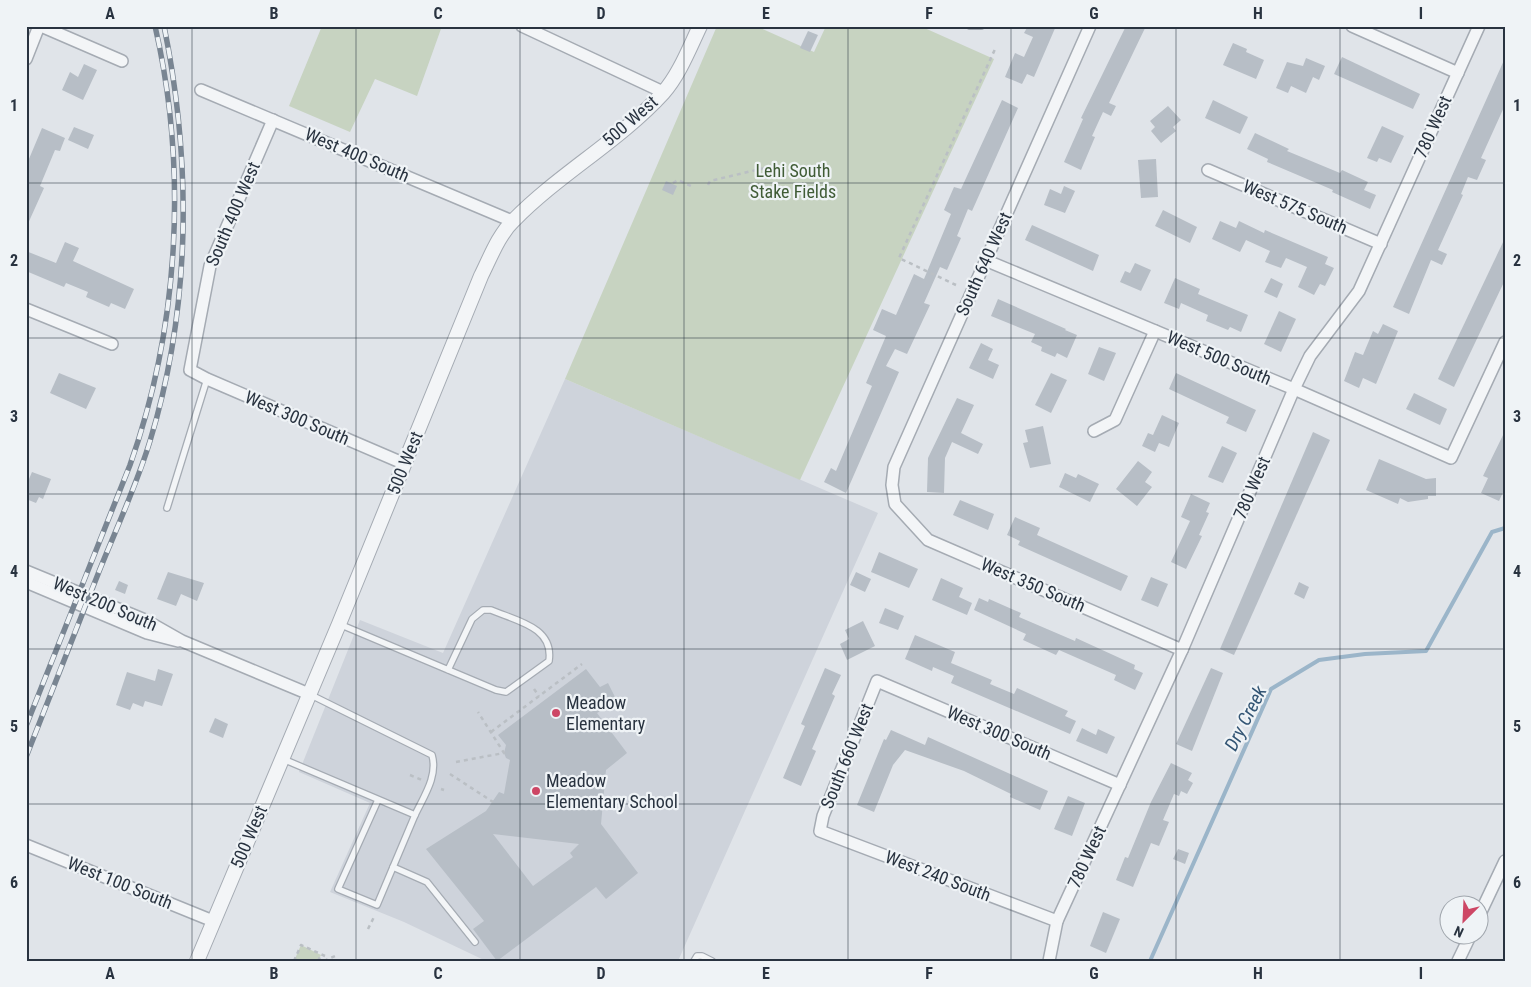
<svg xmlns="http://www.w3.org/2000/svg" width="1531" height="987" font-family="'Roboto Condensed',sans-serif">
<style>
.built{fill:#ced3db}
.green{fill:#c7d3c1}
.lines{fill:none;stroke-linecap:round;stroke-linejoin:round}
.stream{stroke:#9bb5c9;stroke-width:4}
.building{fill:#b7bec6;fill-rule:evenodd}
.service-casing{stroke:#a5abb3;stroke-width:8}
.minor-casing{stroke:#a5abb3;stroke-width:14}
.tertiary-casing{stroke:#a5abb3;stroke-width:16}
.path{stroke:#babfc4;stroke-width:2.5;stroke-dasharray:4 4;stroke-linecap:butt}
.service{stroke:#f3f5f7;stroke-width:5.5}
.minor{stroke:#f3f5f7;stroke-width:11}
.tertiary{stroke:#f3f5f7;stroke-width:14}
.rail-casing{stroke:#798592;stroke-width:5.5}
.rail{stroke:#eff3f6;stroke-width:4;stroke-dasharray:11;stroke-linecap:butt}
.grid{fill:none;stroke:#293340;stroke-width:1;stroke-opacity:0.55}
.poi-dot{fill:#cd4665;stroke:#eff3f6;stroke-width:2}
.labels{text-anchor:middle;stroke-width:4.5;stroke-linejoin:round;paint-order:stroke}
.street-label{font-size:18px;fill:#293340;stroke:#eff3f6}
.park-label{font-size:18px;fill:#405c36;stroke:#eff3f6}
.poi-label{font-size:18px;fill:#293340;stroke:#eff3f6;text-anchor:start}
.water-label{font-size:19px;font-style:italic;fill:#335574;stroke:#eff3f6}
.neatline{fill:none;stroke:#293340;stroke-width:2}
.grid-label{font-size:16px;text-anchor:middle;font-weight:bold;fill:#293340}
</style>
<rect width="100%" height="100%" fill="#e0e4e9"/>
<path class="built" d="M565 379 878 513 678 961H486L404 922 330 892 370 803 299 772 360 620 443 653Z"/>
<g class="green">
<path d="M322 26H442L417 96 375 79 350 132 289 106Z"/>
<path d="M717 26H756L814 52 826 26H920L994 59 800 480 565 379Z"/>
<path d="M301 945 321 955 318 961H294Z"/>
</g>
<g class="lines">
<path class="stream" d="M1150 961 1271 689 1319 660 1365 654 1426 651 1492 532 1505 528"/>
</g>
<g class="building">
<path d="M1028 26H1056L1034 77 1027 74 1022 84 1005 77 1015 53 1024 57 1033 37 1024 33Z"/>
<path d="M1126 26H1146L1109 103 1116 106 1111 116 1103 112 1092 136 1095 137 1081 170 1064 162 1083 119 1081 118Z"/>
<path d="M808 31 818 35 810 52 800 48Z"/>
<path d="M1233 43 1247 49 1246 52 1264 60 1256 79 1223 65Z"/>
<path d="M1342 57 1420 94 1413 109 1334 74Z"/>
<path d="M1306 58 1325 66 1319 80 1313 77 1306 93 1291 86 1288 93 1276 88 1287 62 1303 66Z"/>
<path d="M1505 58V105L1481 158 1486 160 1477 180 1468 177 1461 194 1463 195 1438 250 1447 254 1442 265 1431 260 1409 314 1393 307Z"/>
<path d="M84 64 97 70 83 100 62 90 70 72 78 77Z"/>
<path d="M1002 100 1018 108 972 211 968 209 957 236 961 238 947 270 940 267 924 303 930 305 907 354 895 349 886 366 899 372 846 493 824 482 831 468 836 471 872 386 866 383 886 336 873 330 882 309 896 315 914 274 924 279 951 214 944 210 954 187 961 189Z"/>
<path d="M1213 100 1248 117 1240 134 1205 118Z"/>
<path d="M1168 106 1181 120 1173 127 1176 131 1161 143 1151 131 1155 127 1150 121Z"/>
<path d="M1382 126 1404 136 1391 163 1379 158 1377 162 1367 158Z"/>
<path d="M74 127 94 135 88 149 68 140Z"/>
<path d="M42 128 65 138 60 151 55 150 40 186 44 188 26 228V166Z"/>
<path d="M1255 133 1289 149 1287 151 1340 173 1342 170 1368 182 1364 190 1376 195 1370 209 1332 192 1333 190 1267 162 1268 159 1247 149Z"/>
<path d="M1156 159 1158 197 1141 198 1138 160Z"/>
<path d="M666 181 677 186 673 195 662 190Z"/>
<path d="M1064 186 1075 191 1065 213 1044 205 1050 189 1061 194Z"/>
<path d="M1163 210 1197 227 1190 243 1155 226Z"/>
<path d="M1220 221 1236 228 1239 221 1264 233 1265 230 1328 257 1325 264 1334 268 1325 286 1320 284 1314 295 1298 287 1307 267 1286 258 1281 268 1265 262 1270 251 1246 240 1240 252 1212 239Z"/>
<path d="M1032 225 1099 255 1093 271 1025 240Z"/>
<path d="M1505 238V280L1454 387 1438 379Z"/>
<path d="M65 242 79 248 73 261 134 289 125 309 111 303 109 307 86 297 88 292 66 283 64 287 26 271V251L56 263Z"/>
<path d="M1135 263 1151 270 1141 291 1120 282 1125 271 1130 273Z"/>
<path d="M1175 278 1200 289 1198 294 1248 315 1241 332 1230 327 1228 330 1206 321 1208 315 1181 303 1179 309 1164 303Z"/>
<path d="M1271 278 1283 284 1277 298 1264 292Z"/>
<path d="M998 299 1066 329 1065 330 1077 335 1067 358 1057 353 1055 357 1041 351 1042 347 1031 342 1035 334 991 316Z"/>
<path d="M1279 311 1296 319 1281 352 1264 344Z"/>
<path d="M1383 324 1398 331 1376 384 1363 378 1359 388 1344 381 1355 352 1363 355 1373 331 1378 334Z"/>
<path d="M981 343 993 349 988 360 999 365 993 379 969 368Z"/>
<path d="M1099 347 1116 353 1104 381 1088 374Z"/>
<path d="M59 373 96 388 86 409 50 393Z"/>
<path d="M1051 373 1067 380 1051 413 1035 405Z"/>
<path d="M1176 373 1256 410 1246 432 1226 423 1229 417 1169 389Z"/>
<path d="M1414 393 1447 409 1440 425 1406 409Z"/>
<path d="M957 398 974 405 961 433 983 444 978 454 952 442 945 458 944 493 927 492 928 458Z"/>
<path d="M1162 415 1179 423 1169 447 1159 443 1155 452 1142 446 1148 433 1153 435Z"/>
<path d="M1043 426 1051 464 1030 468 1023 443 1028 442 1025 430Z"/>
<path d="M1505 431V488L1499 501 1481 493 1488 478 1483 476Z"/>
<path d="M1313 432 1330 440 1234 655 1220 649Z"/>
<path d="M1222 446 1237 453 1223 483 1208 477Z"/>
<path d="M1379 459 1426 479 1436 478V496H1428V499L1408 502 1400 498 1398 504 1366 490Z"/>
<path d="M1138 461 1152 472 1145 482 1152 487 1137 506 1116 489Z"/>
<path d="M32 472 51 479 43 499 39 497 36 503 26 499V486Z"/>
<path d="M1065 473 1076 478 1078 474 1099 484 1090 502 1059 487Z"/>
<path d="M1191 494 1210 503 1206 512 1209 513 1199 535 1202 536 1186 569 1171 562 1190 521 1181 517Z"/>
<path d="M960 500 994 514 988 530 953 515Z"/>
<path d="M1015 517 1040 528 1037 535 1128 576 1121 591 1018 545 1020 541 1007 535Z"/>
<path d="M879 552 918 569 909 588 871 572Z"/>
<path d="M168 572 204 583 197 601 181 594 176 606 157 599Z"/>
<path d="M856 572 871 579 865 592 850 585Z"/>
<path d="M1151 577 1168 584 1158 607 1141 600Z"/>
<path d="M941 578 963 588 959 597 972 603 967 615 932 600Z"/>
<path d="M119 581 128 585 125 594 115 590Z"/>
<path d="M1299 582 1309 587 1304 599 1294 594Z"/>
<path d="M979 598 988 602 989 599 1021 613 1019 617 1075 641 1076 638 1135 665 1134 669 1143 673 1135 690 1114 680 1116 675 1059 650 1056 655 1023 640 1026 634 974 610Z"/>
<path d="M885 608 904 616 898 630 879 623Z"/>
<path d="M863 621 875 646 847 660 840 644 849 639 845 630Z"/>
<path d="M915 635 955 652 951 663 992 680 990 684 1014 694 1017 688 1068 711 1065 716 1076 721 1070 734 951 683 954 676 933 667 932 671 905 659Z"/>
<path d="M825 668 841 675 832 694 835 696 812 749 816 751 801 786 783 778 805 726 801 724Z"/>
<path d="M1211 668 1223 673 1192 751 1176 744Z"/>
<path d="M158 669 173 674 162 706 145 701 143 707 133 703 130 710 116 705 127 672 155 681Z"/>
<path d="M586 669 600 687 608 683 617 701 597 713 627 753 606 770 601 824 638 873 606 899 596 887 497 961 473 929 484 921 426 849 486 811 499 792 504 794 510 760 506 758 504 753 506 745 498 735ZM493 834 579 844 570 853 573 857 533 886Z"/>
<path d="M215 718 228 724 223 738 209 732Z"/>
<path d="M1082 728 1096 735 1098 729 1115 737 1107 754 1076 741Z"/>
<path d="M891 730 925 745 928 737 1048 791 1040 810 1010 797 1011 794 964 771 905 750 893 765 874 812 857 805 884 739 886 740Z"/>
<path d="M1171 763 1192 773 1188 780 1193 783 1187 794 1181 791 1179 796 1174 794 1163 820 1169 822 1159 846 1151 843 1133 887 1116 880 1125 857 1128 858 1151 802Z"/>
<path d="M1068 796 1085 803 1072 836 1054 829Z"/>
<path d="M1178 849 1189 853 1185 864 1173 859Z"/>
<path d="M1103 912 1120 919 1106 953 1090 946Z"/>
</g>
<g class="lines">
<g class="service-casing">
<g id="service">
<path d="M970 26H981"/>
<path d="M167 508 207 379"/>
<path d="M339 624 496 690 506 692 549 661C554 627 517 621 491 610H483L472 619 448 670"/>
<path d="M283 759 415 815C424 796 438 776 432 755L309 694"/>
<path d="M378 800 338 889 377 905 415 815"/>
<path d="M393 867 427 882 475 942"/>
<path d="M694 961 697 956H702L712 961"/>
</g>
</g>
<g class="minor-casing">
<g id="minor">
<path d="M41 26 122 61"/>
<path d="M522 26 663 92"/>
<path d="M1090 26 894 467 892 485 895 504 928 540 1182 650"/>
<path d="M1352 26 1458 73"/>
<path d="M26 59 39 26"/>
<path d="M201 90 512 221"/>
<path d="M273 120 210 266 190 370 207 379 405 464"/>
<path d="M1208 170 1381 244"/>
<path d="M985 260 1294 389 1451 458 1505 342"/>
<path d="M26 309 112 344"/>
<path d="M1094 431 1115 420 1155 331"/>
<path d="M26 571 145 620 182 641 309 694"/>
<path d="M26 582 147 633 178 641"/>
<path d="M26 845 213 921"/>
<path d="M1478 918 1505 861"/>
<path d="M1057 921 820 831 823 816 877 681 1120 785"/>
<path d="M1049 961 1057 921 1182 650 1294 389 1310 356 1359 291 1479 26"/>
<path d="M1458 961 1471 934"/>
</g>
</g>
<g class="tertiary-casing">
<path id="tertiary" d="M197 961 339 624 481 276C490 258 499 234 514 220 559 174 619 141 663 93 679 75 689 49 700 26"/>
</g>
<g class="path">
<path d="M673 183 678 180 693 187"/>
<path d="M708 185 710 181 777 165"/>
<path d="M956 285 899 258 996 47"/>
<path d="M534 689 539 696"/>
<path d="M491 732 582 664"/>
<path d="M456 762 504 753 478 712"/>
<path d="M450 774 493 802"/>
<path d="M410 775 422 780"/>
<path d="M441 789 444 790"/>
<path d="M368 929 374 917"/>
<path d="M294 961 301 945 325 956"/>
<path d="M318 961 321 955"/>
<path d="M324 961 335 956"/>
</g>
<use href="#service" class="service"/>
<use href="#minor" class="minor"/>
<use href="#tertiary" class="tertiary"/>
<g class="rail-casing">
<g id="rail">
<path d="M26 726 130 465C179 327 188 169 155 26"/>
<path d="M26 757C51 694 75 631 100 569 117 527 137 484 150 441 191 307 192 163 164 26"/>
</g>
</g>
<use href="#rail" class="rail"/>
</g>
<path class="grid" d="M192 26V961M356 26V961M520 26V961M684 26V961M848 26V961M1011 26V961M1176 26V961M1340 26V961M26 183H1505M26 338H1505M26 494H1505M26 649H1505M26 804H1505"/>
<g class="poi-dot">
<circle cx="556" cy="713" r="5"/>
<circle cx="536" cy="791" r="5"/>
</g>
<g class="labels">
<g class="street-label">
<text transform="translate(630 121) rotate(-41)" y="6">500 West</text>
<text transform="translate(1433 127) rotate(-66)" y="6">780 West</text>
<text transform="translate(357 155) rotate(23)" y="6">West 400 South</text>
<text transform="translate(1295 207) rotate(23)" y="6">West 575 South</text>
<text transform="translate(233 214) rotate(-67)" y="6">South 400 West</text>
<text transform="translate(984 264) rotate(-66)" y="6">South 640 West</text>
<text transform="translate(1219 358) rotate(23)" y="6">West 500 South</text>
<text transform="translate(297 418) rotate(23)" y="6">West 300 South</text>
<text transform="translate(405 463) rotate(-68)" y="6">500 West</text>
<text transform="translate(1252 488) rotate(-67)" y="6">780 West</text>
<text transform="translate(1033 585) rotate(23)" y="6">West 350 South</text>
<text transform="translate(105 604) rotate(23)" y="6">West 200 South</text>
<text transform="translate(999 733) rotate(23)" y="6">West 300 South</text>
<text transform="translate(847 756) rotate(-68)" y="6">South 660 West</text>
<text transform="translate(249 837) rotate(-67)" y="6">500 West</text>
<text transform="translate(1087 857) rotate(-65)" y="6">780 West</text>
<text transform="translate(938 876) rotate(21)" y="6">West 240 South</text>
<text transform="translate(120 883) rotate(22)" y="6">West 100 South</text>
</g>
<g class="park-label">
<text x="793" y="177">Lehi South<tspan x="793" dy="21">Stake Fields</tspan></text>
</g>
<g class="poi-label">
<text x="566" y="709">Meadow<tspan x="566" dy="21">Elementary</tspan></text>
<text x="546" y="787">Meadow<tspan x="546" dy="21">Elementary School</tspan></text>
</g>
<g class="water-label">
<text transform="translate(1245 718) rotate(-63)" y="7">Dry Creek</text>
</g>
</g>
<rect width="1531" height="987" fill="none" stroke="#eff3f6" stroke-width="55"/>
<g transform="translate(1464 920) rotate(204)"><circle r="24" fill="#eff3f6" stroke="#a0a6ad"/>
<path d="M0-4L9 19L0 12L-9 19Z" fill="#cd4665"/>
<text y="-8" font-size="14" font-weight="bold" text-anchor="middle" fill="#293340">N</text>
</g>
<rect x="28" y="28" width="1476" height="932" class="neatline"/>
<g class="grid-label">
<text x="110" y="19">A</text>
<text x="274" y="19">B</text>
<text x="438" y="19">C</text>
<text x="601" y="19">D</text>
<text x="766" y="19">E</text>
<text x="929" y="19">F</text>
<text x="1094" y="19">G</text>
<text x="1258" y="19">H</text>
<text x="1421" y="19">I</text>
<text x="14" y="111">1</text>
<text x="1517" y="111">1</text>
<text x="14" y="266">2</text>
<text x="1517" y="266">2</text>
<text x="14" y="422">3</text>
<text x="1517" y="422">3</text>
<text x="14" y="577">4</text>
<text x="1517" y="577">4</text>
<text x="14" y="732">5</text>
<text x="1517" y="732">5</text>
<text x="14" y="888">6</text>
<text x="1517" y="888">6</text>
<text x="110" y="979">A</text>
<text x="274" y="979">B</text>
<text x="438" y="979">C</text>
<text x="601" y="979">D</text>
<text x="766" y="979">E</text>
<text x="929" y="979">F</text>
<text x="1094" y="979">G</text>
<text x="1258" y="979">H</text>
<text x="1421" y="979">I</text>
</g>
</svg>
